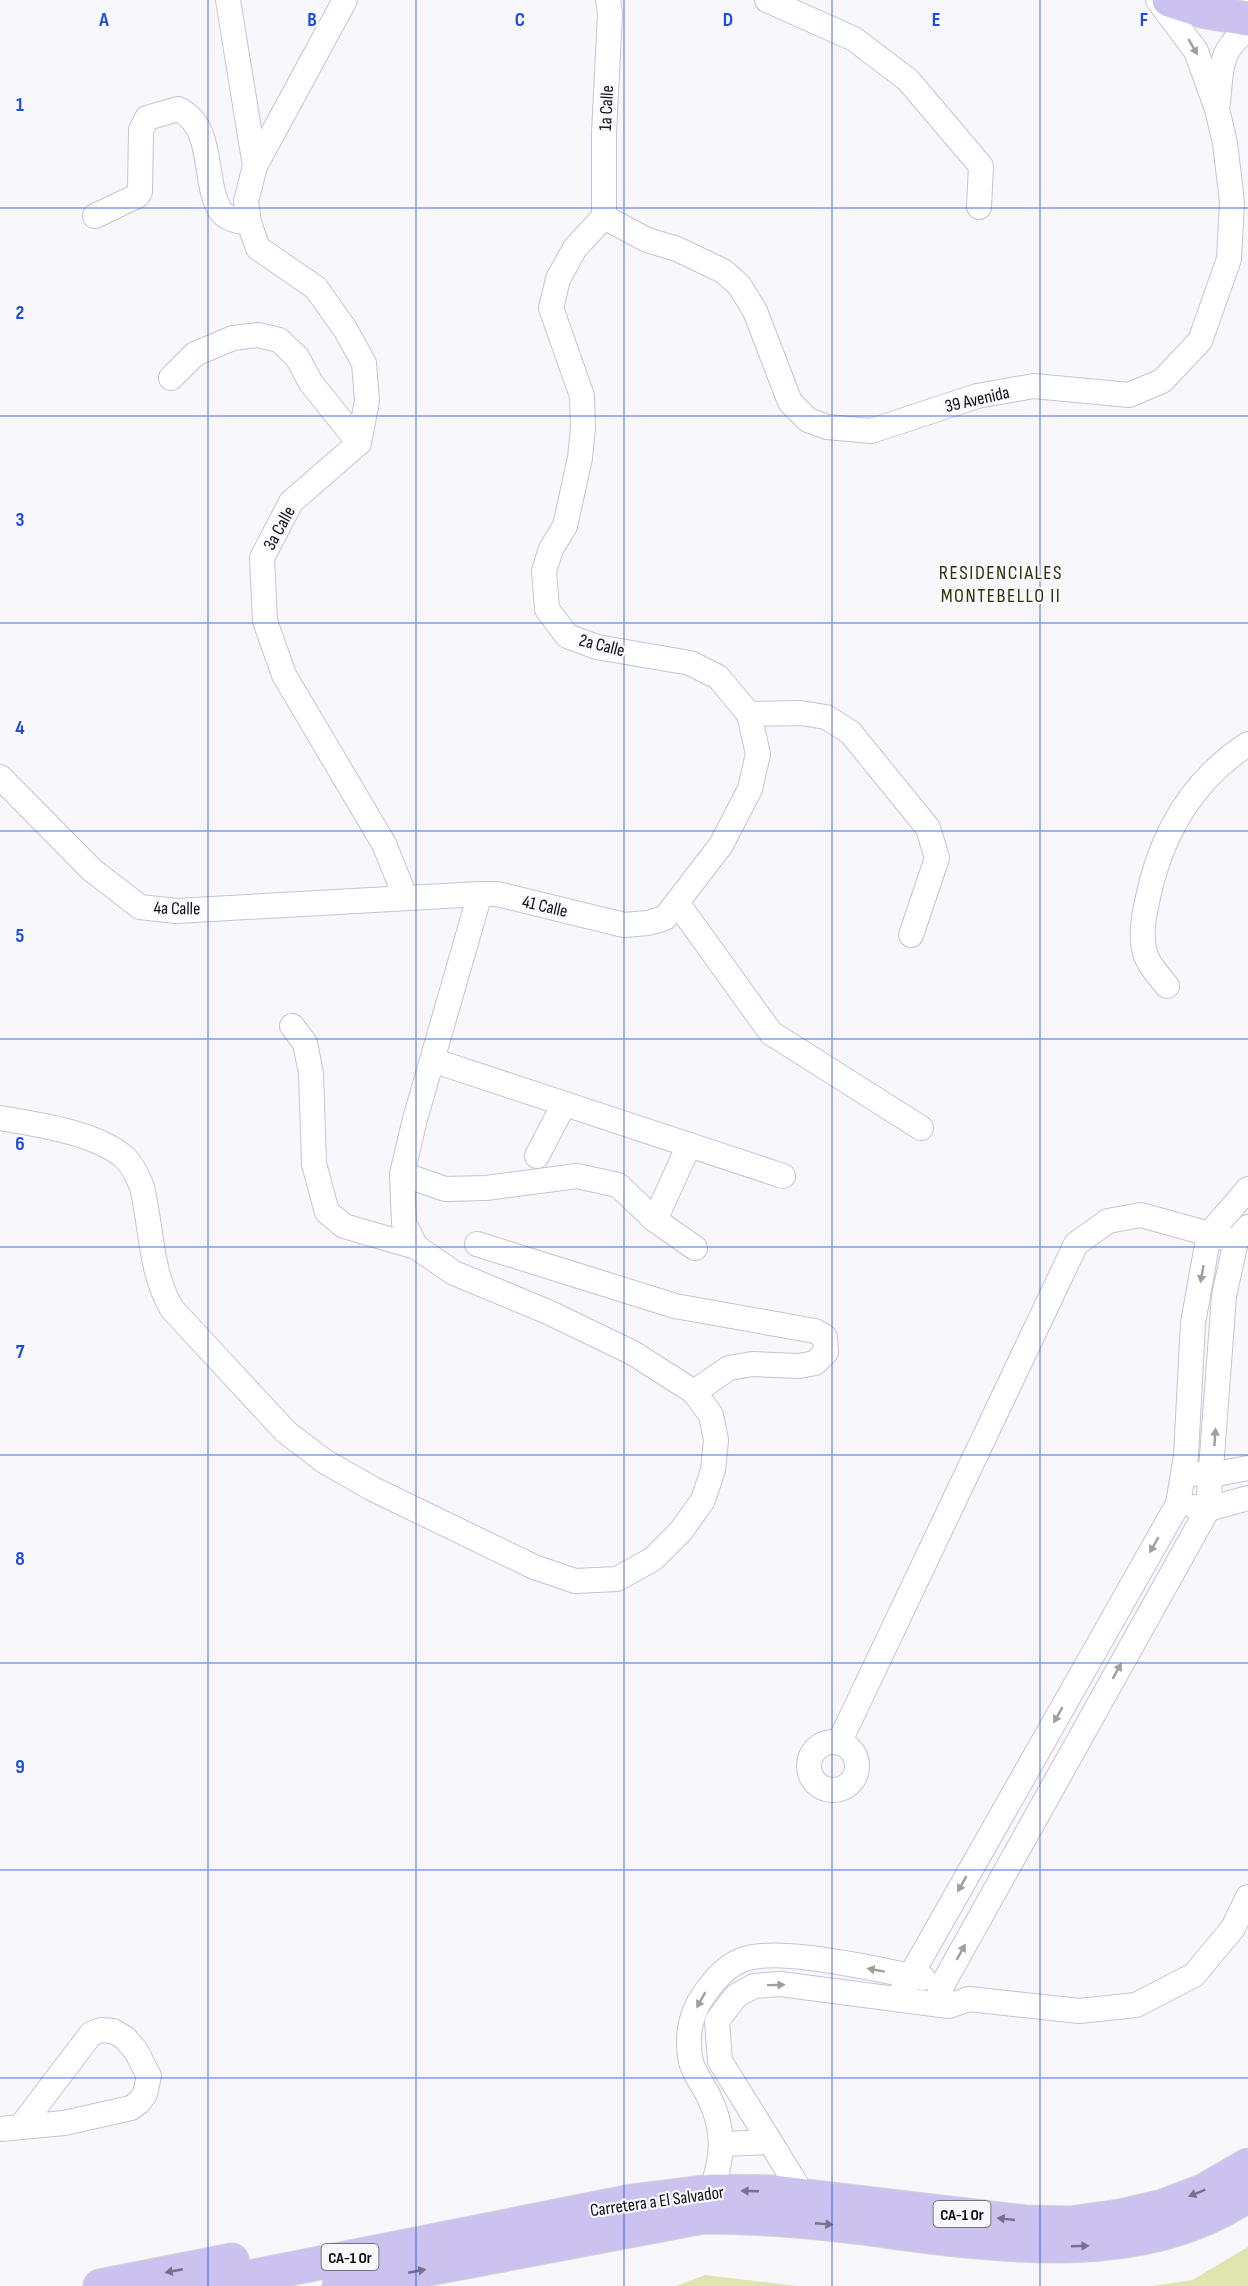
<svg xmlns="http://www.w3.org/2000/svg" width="1248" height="2286" font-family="'Sofia Sans Condensed',sans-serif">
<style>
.green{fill:#e0e5b0}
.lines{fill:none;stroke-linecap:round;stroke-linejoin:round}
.minor-casing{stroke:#c6c2d8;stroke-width:26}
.highway-casing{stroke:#d4d3d5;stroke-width:35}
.minor{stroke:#fff;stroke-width:24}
.highway{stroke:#cbc2ef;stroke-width:33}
.oneway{fill:#9f9ea1}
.oneway2{fill:#76718c}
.grid{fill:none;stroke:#1d4ed8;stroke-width:1.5;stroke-opacity:0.55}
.labels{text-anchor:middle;stroke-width:4.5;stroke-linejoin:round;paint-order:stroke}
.shield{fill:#f8f7fc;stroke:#54535a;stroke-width:1.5}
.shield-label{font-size:16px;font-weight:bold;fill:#0e0d14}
.street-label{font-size:18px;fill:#0e0d14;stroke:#f8f7fc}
.neighbourhood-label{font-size:20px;letter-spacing:1.5px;fill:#303107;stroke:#f8f7fc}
.grid-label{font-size:20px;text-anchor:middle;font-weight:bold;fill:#1d4ed8;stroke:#f8f7fc;stroke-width:4.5;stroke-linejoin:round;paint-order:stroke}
</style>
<rect width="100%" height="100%" fill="#f8f7fc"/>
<g class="green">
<path d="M1248 2247V2286H1152L1192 2280Z"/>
<path d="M705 2275 797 2286H676Z"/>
</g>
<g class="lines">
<g class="minor-casing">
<g id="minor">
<path d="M228 0 255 166"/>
<path d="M345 0 255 166 246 201 249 223 258 248 316 288 345 329 364 363 367 401 359 443 291 502 262 558 265 621 284 675 384 844 405 896"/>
<path d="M767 0 854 39 908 80 981 166 979 207"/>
<path d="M1218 103C1221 72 1219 48 1248 30"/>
<path d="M95 216 137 196 140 192 141 130 147 118 178 109C216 127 202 180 220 210 226 220 239 221 249 223"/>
<path d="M604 217 647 240 677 249 723 271 739 285 755 311 790 402 808 420 827 427 871 431 977 396 1034 386 1129 395 1162 381 1200 341 1229 259 1232 202 1225 143 1217 109 1196 51 1158 0"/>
<path d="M604 217V133L610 14 608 0"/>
<path d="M171 378 195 354 233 338 258 335 279 340 297 357 311 383 359 443"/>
<path d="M749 714 800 713 826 717 850 732 928 828 937 858 911 935"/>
<path d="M0 777 92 870 140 907 176 911 480 894H497L624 925 648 923 665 918 721 845 750 789 758 754 749 714 718 677 690 663 597 647 567 636 547 609 544 571 551 549 565 526 580 458 583 428 582 396 551 308 558 279 575 248 604 217"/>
<path d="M678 904 771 1033 921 1128"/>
<path d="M1167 986C1160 977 1150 967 1146 956 1140 939 1143 919 1147 902 1160 836 1191 781 1248 744"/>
<path d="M292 1026 305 1043 311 1073 314 1164 327 1212 344 1226 416 1247"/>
<path d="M432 1060 783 1176"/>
<path d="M0 1118C36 1124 99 1133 126 1159 134 1167 138 1178 142 1187 152 1229 150 1272 172 1309L286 1432 324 1461 373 1489 534 1567 575 1581 617 1579 653 1559 681 1531 703 1500 713 1470 716 1440 711 1415 694 1392 633 1353 548 1312 454 1273 416 1247 404 1223 402 1174 415 1119 480 894"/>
<path d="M537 1156 564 1104"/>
<path d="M402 1174 445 1189 486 1188 577 1176 618 1185 655 1220 695 1248"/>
<path d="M655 1220 689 1145"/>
<path d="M477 1244 675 1306 815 1331 825 1337 826 1352 815 1363 799 1366 752 1364 729 1368 694 1392"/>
<path d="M1197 1474 1211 1475 1248 1468"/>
<path d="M1195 1507 1208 1509 1248 1498"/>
<circle cx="833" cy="1766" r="24"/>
<path d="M839 1743 1076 1244 1108 1221 1141 1215 1224 1238"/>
<path d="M898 1998 1178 1504 1186 1456 1193 1323 1209 1234 1248 1189"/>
<path d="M935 2004 944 1982 1208 1509 1224 1296 1236 1241 1248 1227"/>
<path d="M0 2129 64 2123 131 2108 139 2102 145 2094 149 2076 136 2051 125 2038 113 2031 101 2030 91 2034 22 2125"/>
<path d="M723 2144 769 2142"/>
<path d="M711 2191C724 2157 725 2128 708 2095 703 2085 694 2073 691 2062 686 2038 690 2013 705 1993 715 1979 726 1966 742 1960 778 1945 882 1971 923 1978"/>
<path d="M803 2195 720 2061 717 2021 736 1996 754 1986 780 1984 949 2006 969 1999 1079 2011 1136 2005 1194 1975 1233 1928 1248 1897"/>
</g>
</g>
<g class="highway-casing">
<g id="highway">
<path d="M1169 0 1206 12 1248 19"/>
<path d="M100 2286 232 2260"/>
<path d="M204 2286 632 2201 711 2191 772 2192 1025 2222 1070 2223 1120 2216 1163 2206 1203 2191 1248 2165"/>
<path d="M339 2286 703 2217C755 2217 809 2221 862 2228 984 2244 1140 2271 1248 2195"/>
</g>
</g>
<use href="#minor" class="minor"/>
<use href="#highway" class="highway"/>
</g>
<defs><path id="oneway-solid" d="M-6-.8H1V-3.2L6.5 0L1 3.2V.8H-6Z" transform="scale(1.5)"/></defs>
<g class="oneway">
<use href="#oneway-solid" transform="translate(1193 47) rotate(60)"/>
<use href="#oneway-solid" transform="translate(1202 1274) rotate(100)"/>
<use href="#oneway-solid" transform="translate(1215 1437) rotate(-86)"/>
<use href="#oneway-solid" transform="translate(1154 1545) rotate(120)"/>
<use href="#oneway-solid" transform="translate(1117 1671) rotate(-61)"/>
<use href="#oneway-solid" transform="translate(1058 1715) rotate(120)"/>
<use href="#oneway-solid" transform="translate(962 1884) rotate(120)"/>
<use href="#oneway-solid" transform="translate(961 1952) rotate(-61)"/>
<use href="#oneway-solid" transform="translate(876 1970) rotate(-170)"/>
<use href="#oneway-solid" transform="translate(776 1985) rotate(-1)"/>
<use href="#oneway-solid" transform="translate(701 2000) rotate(119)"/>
</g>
<g class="oneway2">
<use href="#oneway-solid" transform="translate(750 2191) rotate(-178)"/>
<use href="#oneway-solid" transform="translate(1197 2193) rotate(158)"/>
<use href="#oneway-solid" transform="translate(1006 2219) rotate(-174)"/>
<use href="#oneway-solid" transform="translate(824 2224) rotate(5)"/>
<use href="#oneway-solid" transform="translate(1080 2246) rotate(-2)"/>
<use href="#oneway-solid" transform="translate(174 2271) rotate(169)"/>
<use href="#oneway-solid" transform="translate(417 2271) rotate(-11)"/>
</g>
<path class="grid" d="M208 0V2286M416 0V2286M624 0V2286M832 0V2286M1040 0V2286M0 208H1248M0 416H1248M0 623H1248M0 831H1248M0 1039H1248M0 1247H1248M0 1455H1248M0 1663H1248M0 1870H1248M0 2078H1248"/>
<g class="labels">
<g class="shield">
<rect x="933.5" y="2201" width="57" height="26" rx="4.5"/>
<rect x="321.5" y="2244" width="57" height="26" rx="4.5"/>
</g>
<g class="shield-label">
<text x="962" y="2220">CA-1 Or</text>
<text x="350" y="2263">CA-1 Or</text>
</g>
<g class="street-label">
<text transform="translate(606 108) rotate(-87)" y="6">1a Calle</text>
<text transform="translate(977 399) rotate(-13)" y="6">39 Avenida</text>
<text transform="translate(279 528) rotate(-61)" y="6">3a Calle</text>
<text transform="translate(602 645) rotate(14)" y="6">2a Calle</text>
<text transform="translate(545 906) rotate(13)" y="6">41 Calle</text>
<text transform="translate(177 908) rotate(1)" y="6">4a Calle</text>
<text transform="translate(657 2201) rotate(-8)" y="6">Carretera a El Salvador</text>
</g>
<g class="neighbourhood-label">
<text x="1001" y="579">RESIDENCIALES<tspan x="1001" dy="23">MONTEBELLO II</tspan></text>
</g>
</g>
<g class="grid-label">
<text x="104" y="26">A</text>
<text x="312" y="26">B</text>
<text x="520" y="26">C</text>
<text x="728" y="26">D</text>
<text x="936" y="26">E</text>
<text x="1144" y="26">F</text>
<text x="20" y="111">1</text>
<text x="20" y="319">2</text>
<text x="20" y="526">3</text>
<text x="20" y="734">4</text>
<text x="20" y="942">5</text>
<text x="20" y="1150">6</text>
<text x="20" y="1358">7</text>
<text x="20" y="1565">8</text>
<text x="20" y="1773">9</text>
</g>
</svg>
